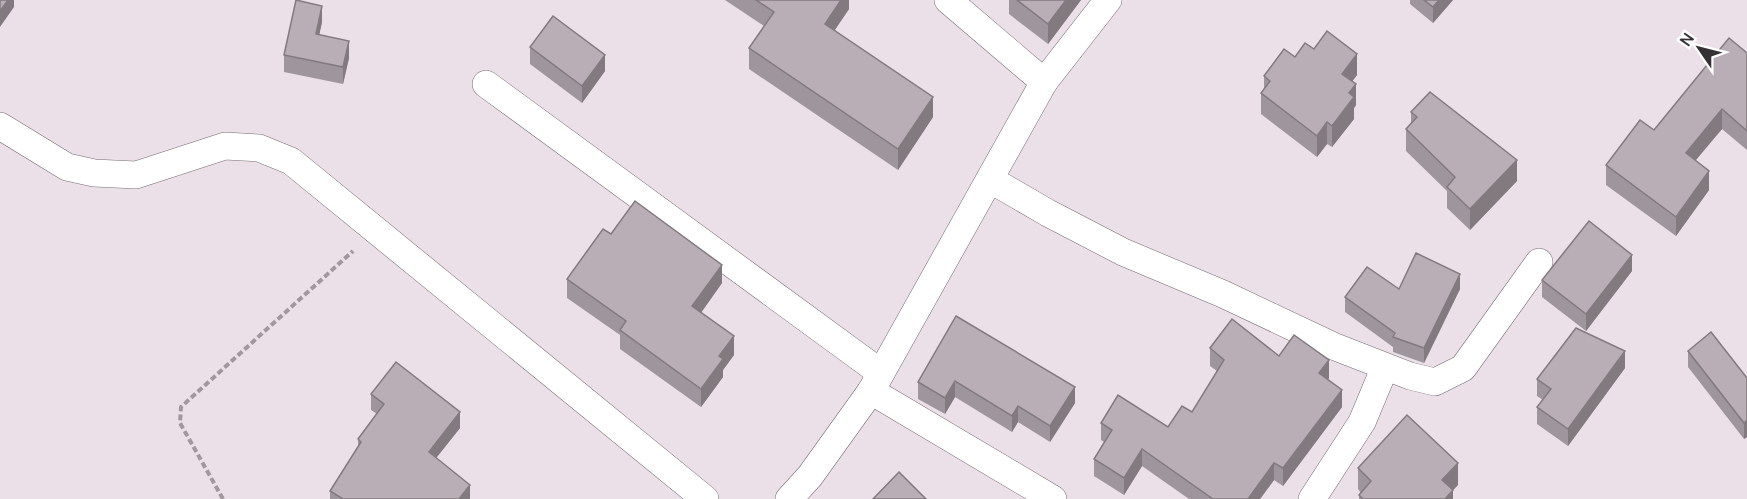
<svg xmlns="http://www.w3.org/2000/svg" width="1747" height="499" font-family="Manrope,sans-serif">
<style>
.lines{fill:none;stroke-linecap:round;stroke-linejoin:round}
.street-casing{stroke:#776d74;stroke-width:28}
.path{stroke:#a1989e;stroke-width:4;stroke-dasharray:6 3;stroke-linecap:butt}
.street{stroke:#fff;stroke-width:27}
.wall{fill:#9f969d}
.shaded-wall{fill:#827a7f}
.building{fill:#b9aeb6;stroke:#827a7f;stroke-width:1.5}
</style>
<rect width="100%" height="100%" fill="#ece0e8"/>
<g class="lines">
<g class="street-casing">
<g id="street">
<path d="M948 0 1044 82"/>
<path d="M486 84 881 373"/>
<path d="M0 126 67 167 94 173 136 175 225 146 259 148 291 161 705 499"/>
<path d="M991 180 1048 213 1123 252 1223 294 1333 346 1410 376 1435 382 1463 368 1539 262"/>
<path d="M871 391 1053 499"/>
<path d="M789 499 810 476 871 391 1044 82 1108 0"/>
<path d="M1312 499 1362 422 1385 367"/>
</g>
</g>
<path class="path" d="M223 499 180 423 181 407 353 251"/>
<use href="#street" class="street"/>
</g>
<g class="wall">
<path d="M725 0H849V9L835 30 933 117 898 170 749 69V48L764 26Z"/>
<path d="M1009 0H1081L1048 44 1009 14Z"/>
<path d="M1410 0H1453L1433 23 1410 4Z"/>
<path d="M322 22 319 35 349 58 343 84 284 72V55Z"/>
<path d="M530 47 605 71 582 103 530 64Z"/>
<path d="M1314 49 1357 75 1352 81 1356 105 1354 108V119L1332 147 1327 144 1317 157 1261 114V93L1264 89V76L1295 57Z"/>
<path d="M1747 53V150L1722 129 1695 160 1709 190 1676 236 1606 185V165L1654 130Z"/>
<path d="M1411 112 1517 181 1470 230 1447 208V191L1406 151V129L1411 123Z"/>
<path d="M1632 271 1586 331 1542 297V280Z"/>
<path d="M567 279 722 283 701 313 734 355 723 370V377L701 407 620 349V335L567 298Z"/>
<path d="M1399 289H1460L1424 363 1393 352V347L1345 312V297Z"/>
<path d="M956 316 1075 403 1050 442 1018 422 1012 432 955 397 945 414 918 399V382Z"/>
<path d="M1210 348 1279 356 1329 378 1328 379 1342 407 1283 486 1274 480 1260 499H1189L1142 466 1124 495 1094 476V459L1104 442 1101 440V423L1168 427 1192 412 1217 371 1210 366Z"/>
<path d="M1688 351 1747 378V437L1744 439 1688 367Z"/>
<path d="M1625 368 1568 446 1537 424V407L1543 400 1537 396V379Z"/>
<path d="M371 394 460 428 436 458 470 499H330V491L358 447V439L377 414 371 410Z"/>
<path d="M1358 468 1458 485 1453 490V499H1359V495L1361 493 1358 489Z"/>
</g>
<g class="shaded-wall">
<path d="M8 0H14V7L0 27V11Z"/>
<path d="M841 0H849V9L825 44V24Z"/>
<path d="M1066 0H1081L1048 44V24Z"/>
<path d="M1439 0H1453L1433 23V7Z"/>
<path d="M322 6V22L316 50V34Z"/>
<path d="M349 41V58L343 84V67Z"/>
<path d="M1357 54V75L1342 95V74Z"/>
<path d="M605 55V71L582 103V86Z"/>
<path d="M1356 84V105L1354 108V119L1332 147V126L1349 93Z"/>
<path d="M933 97V117L898 170V149Z"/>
<path d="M1722 109V129L1686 172V153Z"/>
<path d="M1327 122V144L1317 157V136Z"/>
<path d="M1517 160V181L1470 230V209Z"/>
<path d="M1709 171V190L1676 236V217Z"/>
<path d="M1632 255V271L1586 331V314Z"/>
<path d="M722 265V283L692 325V306Z"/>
<path d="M1460 274V289L1424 363V348Z"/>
<path d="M734 336V355L723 370V377L701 407V389L719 356Z"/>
<path d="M1625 351V368L1568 446V429Z"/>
<path d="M1329 360V378L1319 390V373Z"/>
<path d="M955 381V397L945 414V398Z"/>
<path d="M1075 387V403L1050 442V426Z"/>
<path d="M1342 390V407L1283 486V468Z"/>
<path d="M1018 406V422L1012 432V416Z"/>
<path d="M460 412V428L429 467V452Z"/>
<path d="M1747 420V437L1744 439V423Z"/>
<path d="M1142 449V466L1124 495V478Z"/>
<path d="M1274 463V480L1260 499H1248Z"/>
<path d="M1458 463V485L1444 499 1442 480Z"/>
<path d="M470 485V499H459Z"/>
<path d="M1453 490V499H1445Z"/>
</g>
<g class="building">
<path d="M0 0H8L0 11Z"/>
<path d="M296 0 322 6 316 34 349 41 343 67 284 55Z"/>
<path d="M756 0H841L825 24 933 97 898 149 749 48 774 12Z"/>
<path d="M1017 0H1066L1048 24Z"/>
<path d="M1424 0H1439L1433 7Z"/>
<path d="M553 16 605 55 582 86 530 47Z"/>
<path d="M1327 31 1357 54 1342 74 1356 84 1349 93 1354 97 1332 126 1327 122 1317 136 1261 93 1270 81 1264 76 1284 49 1295 57 1305 43 1314 49Z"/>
<path d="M1729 38 1747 53V131L1722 109 1686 153 1709 171 1676 217 1606 165 1640 120 1654 130Z"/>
<path d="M1430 92 1517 160 1470 209 1447 187 1455 177 1406 129 1417 117 1411 112Z"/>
<path d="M635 201 722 265 692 306 734 336 719 356 723 359 701 389 620 330 626 321 567 279 603 229 611 234Z"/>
<path d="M1589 221 1632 255 1586 314 1542 280Z"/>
<path d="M1416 253 1460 274 1424 348 1393 337 1395 333 1345 297 1367 267 1399 289Z"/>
<path d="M956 316 1075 387 1050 426 1018 406 1012 416 955 381 945 398 918 382Z"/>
<path d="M1232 319 1279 356 1294 335 1329 360 1319 373 1342 390 1283 468 1274 463 1248 499H1213L1142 449 1124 478 1094 459 1112 430 1101 423 1118 395 1168 427 1182 406 1192 412 1224 360 1210 348Z"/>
<path d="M1576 328 1625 351 1568 429 1537 407 1551 389 1537 379Z"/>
<path d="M1711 332 1747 378V420L1744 423 1688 351Z"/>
<path d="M396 362 460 412 429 452 470 485 459 499H343L330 491 361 442 358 439 384 404 371 394Z"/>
<path d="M1407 415 1458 463 1442 480 1453 490 1445 499H1363L1359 495 1371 481 1358 468Z"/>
<path d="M899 472 926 499H873Z"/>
</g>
<g transform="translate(1699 48) rotate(305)" stroke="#ffffff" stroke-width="4.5" paint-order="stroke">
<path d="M0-4.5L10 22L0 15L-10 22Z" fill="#353134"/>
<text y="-9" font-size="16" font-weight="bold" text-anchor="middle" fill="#353134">N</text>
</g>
</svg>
